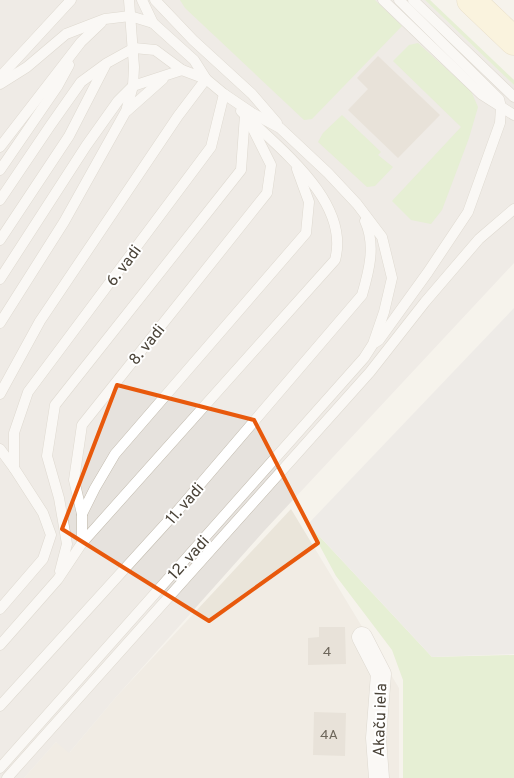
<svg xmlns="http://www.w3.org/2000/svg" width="514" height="778" font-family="Overpass,sans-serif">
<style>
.residential{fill:#eae5da}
.industrial{fill:#e6e2dd}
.green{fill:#d2eab5}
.parking{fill:#e5e3e0}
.building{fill:#d8cfc1}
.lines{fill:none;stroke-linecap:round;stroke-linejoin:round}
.lane-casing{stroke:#c2bbae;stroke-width:11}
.street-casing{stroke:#c2bbae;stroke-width:21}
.secondary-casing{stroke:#d6c79b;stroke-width:29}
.lane{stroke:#fff;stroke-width:10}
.street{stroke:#fff;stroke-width:20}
.secondary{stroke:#fff3cd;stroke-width:28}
.marked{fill:none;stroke:#e8590c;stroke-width:4;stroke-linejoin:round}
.labels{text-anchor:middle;stroke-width:4;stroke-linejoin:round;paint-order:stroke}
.number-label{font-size:14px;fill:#6e675b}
.street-label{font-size:16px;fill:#4b4439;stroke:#fff}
</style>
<rect width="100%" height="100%" fill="#f6f3ec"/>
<path class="residential" d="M291 509 399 688V778H24L56 742 70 752 116 697Z"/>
<path class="industrial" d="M0 0H425L514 85V263L264 531 116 697 69 753 56 742 24 778H0Z"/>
<g class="green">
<path d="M180 0H375L402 26 312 119 304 120 185 8Z"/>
<path d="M425 0H430L514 80V85Z"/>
<path d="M418 43 471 91 478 107 469 138 442 210 431 224 411 220 392 201 461 127 393 61 409 45Z"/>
<path d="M342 115 381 152 378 155 393 167 375 186 367 187 318 142 323 133Z"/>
<path d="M308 524 432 657 514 655V778H403V680L392 650 336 576Z"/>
</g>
<path class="parking" d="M514 308V654L432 657 308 524Z"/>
<g class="building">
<path d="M378 56 440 115 398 158 348 110 368 89 357 78Z"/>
<path d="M319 627H345L346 664 308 665V638L319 637Z"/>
<path d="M314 712 346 713 345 756 313 755Z"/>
</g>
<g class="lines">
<g class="lane-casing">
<g id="lane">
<path d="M155 0 193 40 252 94 277 123"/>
<path d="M383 0 481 94 514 115"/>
<path d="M413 0 514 97"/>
<path d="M0 77 71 0"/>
<path d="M0 84 27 67 66 34 105 19 130 16 153 23"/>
<path d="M127 111 163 79"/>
<path d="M0 147 81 42 101 23"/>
<path d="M0 170 57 87 69 65"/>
<path d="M0 200 50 126 81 82 107 63 134 48 155 50 182 70 206 79 178 116 40 321 0 394"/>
<path d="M0 240 69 136 105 66"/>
<path d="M0 279 86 146 118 101 133 86 182 70"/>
<path d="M0 323 64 222 126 111 133 86 134 67 129 0"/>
<path d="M376 342 379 340 428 272 468 212 500 123 501 107 499 99 399 0"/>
<path d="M0 449 14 468"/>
<path d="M82 514 95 488 115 454 306 233 309 202 297 169"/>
<path d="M82 543V514L74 480 82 425 267 193 271 165 251 125"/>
<path d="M60 571 67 544 59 498 47 456 55 405 241 170 245 115"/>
<path d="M0 609 43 559 51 535 43 513 14 468V433L28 392 211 147 224 94"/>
<path d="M0 645 58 579 82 543 335 260C351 201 277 147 241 111"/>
<path d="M0 706 179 509 362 295C369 271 376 245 365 221"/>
<path d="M0 768 364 358 373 344 384 312 392 278 382 237 357 204 328 173 280 128 252 113 224 94 206 79 194 60 153 23 142 0"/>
<path d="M7 778 370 372 425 302 479 239 514 209"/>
</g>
</g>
<g class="street-casing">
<path id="street" d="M362 637 381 674 376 738 379 778"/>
</g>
<g class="secondary-casing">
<path id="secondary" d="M471 0 514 41"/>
</g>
<use href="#lane" class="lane"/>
<use href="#street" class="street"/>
<use href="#secondary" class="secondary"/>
</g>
<path d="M0 0H514V778H0ZM117 385 254 420 318 543 209 621 62 529Z" fill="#f6f3ec" fill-opacity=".55" fill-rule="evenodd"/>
<path class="marked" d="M117 385 254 420 318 543 209 621 62 529Z"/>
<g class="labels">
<g class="number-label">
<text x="327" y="656">4</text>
<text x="329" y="739">4A</text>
</g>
<g class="street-label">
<text transform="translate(123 265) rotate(-53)" y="6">6. vadi</text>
<text transform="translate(146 344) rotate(-51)" y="6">8. vadi</text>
<text transform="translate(184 503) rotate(-49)" y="6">11. vadi</text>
<text transform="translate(188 557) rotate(-48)" y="6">12. vadi</text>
<text transform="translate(379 720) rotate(-88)" y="6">Akaču iela</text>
</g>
</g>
</svg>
